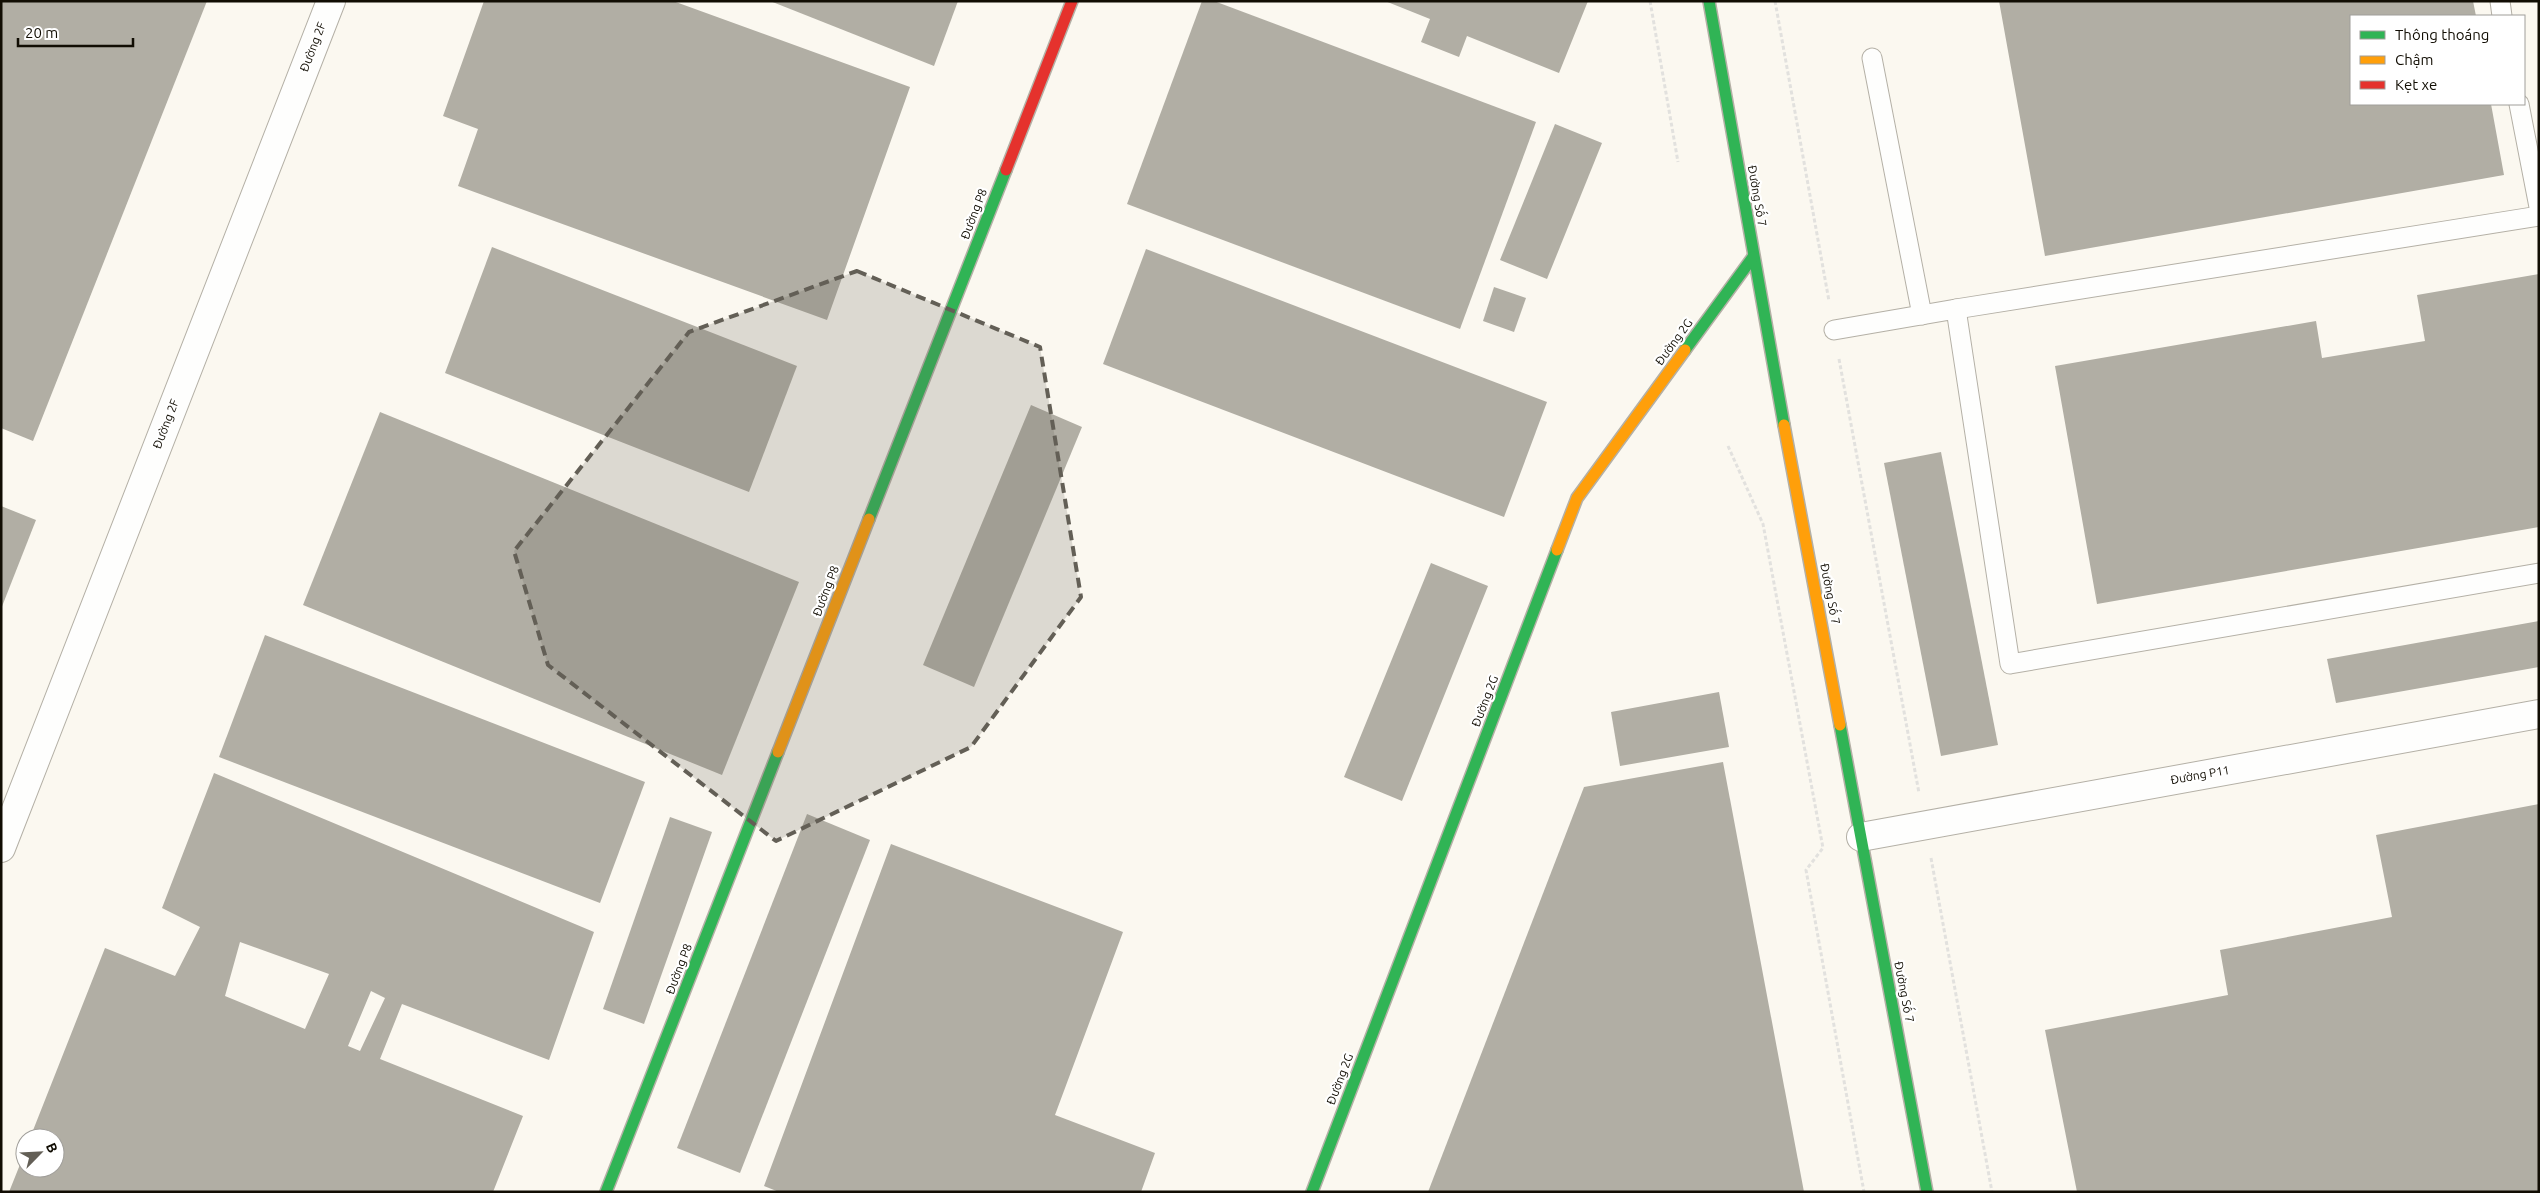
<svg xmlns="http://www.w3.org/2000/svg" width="2540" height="1193" font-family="Ubuntu,sans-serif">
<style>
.building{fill:#b1aea4;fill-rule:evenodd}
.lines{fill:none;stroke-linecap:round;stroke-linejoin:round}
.lane-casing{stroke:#b4b0a6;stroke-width:21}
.street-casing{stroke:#b4b0a6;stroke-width:30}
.fast-casing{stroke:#b4b0a6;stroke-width:14}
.slow-casing{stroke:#b4b0a6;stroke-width:14}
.jam-casing{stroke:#b4b0a6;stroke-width:14}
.path{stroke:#e2e1de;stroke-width:3;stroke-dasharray:4 2.5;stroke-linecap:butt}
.lane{stroke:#fefefd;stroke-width:19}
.street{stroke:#fefefd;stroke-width:28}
.fast{stroke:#30b455;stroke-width:11}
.slow{stroke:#ff9f0a;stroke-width:11}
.jam{stroke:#e5322d;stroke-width:11}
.marked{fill:#635f56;fill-opacity:0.2;stroke:#635f56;stroke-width:4;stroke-dasharray:10 6;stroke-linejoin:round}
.labels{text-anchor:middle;stroke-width:4.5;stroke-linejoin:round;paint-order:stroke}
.street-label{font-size:12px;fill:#110d03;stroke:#fff}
</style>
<rect width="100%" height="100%" fill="#fbf8f0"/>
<g class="building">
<path d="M1 1H207L33 441 1 428Z"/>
<path d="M484 1H673L910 87 827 320 458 186 478 129 443 116Z"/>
<path d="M770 1H958L934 66Z"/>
<path d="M1202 1H1214L1536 122 1460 329 1127 204Z"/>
<path d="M1385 1H1588L1559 73 1467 36 1459 57 1421 42 1430 19Z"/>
<path d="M1999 1H2473L2476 16H2351V104H2491L2504 175 2045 256Z"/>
<path d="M1555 124 1602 143 1547 279 1500 260Z"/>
<path d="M492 247 797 366 749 492 445 373Z"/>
<path d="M1146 249 1547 402 1504 517 1103 364Z"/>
<path d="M2539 274V527L2097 604 2055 366 2316 321 2322 358 2425 341 2417 295Z"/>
<path d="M1494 287 1526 298 1514 332 1483 321Z"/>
<path d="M1031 405 1082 427 974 687 923 665Z"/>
<path d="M380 412 799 582 722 775 303 605Z"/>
<path d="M1941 452 1998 745 1941 756 1884 463Z"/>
<path d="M1 506 36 520 1 609Z"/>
<path d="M1431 563 1488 586 1402 801 1344 777Z"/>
<path d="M2539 621V667L2336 703 2327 659Z"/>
<path d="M265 635 645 782 600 903 219 757Z"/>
<path d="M1719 692 1729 747 1620 766 1611 712Z"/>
<path d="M1723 762 1804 1192H1428L1584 787Z"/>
<path d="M214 773 594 932 549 1060 402 1004 380 1059 523 1116 493 1192H9L25 1152V1168H55V1138H30L105 948 175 976 200 927 162 908ZM240 942 329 974 305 1029 225 996ZM371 991 385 998 360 1051 348 1046Z"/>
<path d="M2539 804V1192H2077L2045 1030 2228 995 2220 950 2392 917 2376 835Z"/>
<path d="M807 814 870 840 740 1173 677 1148Z"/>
<path d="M670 817 712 832 644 1024 603 1009Z"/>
<path d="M891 844 1123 932 1055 1115 1155 1153 1141 1192H779L764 1186Z"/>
</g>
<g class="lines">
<g class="lane-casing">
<g id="lane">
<path d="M2500 1 2502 16"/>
<path d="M1872 58 1922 315"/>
<path d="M2519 104 2539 207"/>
<path d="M1956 309 2539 216"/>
<path d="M1834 330 1956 309 2010 664 2539 573"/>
</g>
</g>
<g class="street-casing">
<g id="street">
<path d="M1861 837 2539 714"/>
<path d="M1 848 331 1"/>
</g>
</g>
<g class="fast-casing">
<g id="fast">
<path d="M1709 1 1784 425"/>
<path d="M1685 350 1753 257"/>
<path d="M869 519 1006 170"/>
<path d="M1840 725 1927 1192"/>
<path d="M606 1192 778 752"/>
<path d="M1312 1192 1557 550"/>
</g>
</g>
<g class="slow-casing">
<g id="slow">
<path d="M1784 425 1840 725"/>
<path d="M1557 550 1577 498 1685 350"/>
<path d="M778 752 869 519"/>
</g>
</g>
<g class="jam-casing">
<path id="jam" d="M1006 170 1072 1"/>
</g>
<g class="path">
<path d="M1650 1 1678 162"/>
<path d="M1775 1 1829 301"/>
<path d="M1839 359 1919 793"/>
<path d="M1728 446 1763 524 1823 848 1806 870 1864 1192"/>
<path d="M1931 858 1992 1192"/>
</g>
<use href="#lane" class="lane"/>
<use href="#street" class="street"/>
<use href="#fast" class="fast"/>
<use href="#slow" class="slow"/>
<use href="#jam" class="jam"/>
</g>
<path class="marked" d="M857 271 1040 347 1081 597 971 747 776 841 548 665 514 551 689 332Z"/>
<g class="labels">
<g class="street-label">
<text transform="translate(313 47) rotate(-69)" y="4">Đường 2F</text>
<text transform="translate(1757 196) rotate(80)" y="4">Đường Số 7</text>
<text transform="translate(974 214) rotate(-69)" y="4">Đường P8</text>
<text transform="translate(1674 342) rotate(-54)" y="4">Đường 2G</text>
<text transform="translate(166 424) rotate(-69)" y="4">Đường 2F</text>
<text transform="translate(826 591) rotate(-69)" y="4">Đường P8</text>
<text transform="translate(1830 594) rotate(79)" y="4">Đường Số 7</text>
<text transform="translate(1485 701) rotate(-69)" y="4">Đường 2G</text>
<text transform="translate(2200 775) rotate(-10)" y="4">Đường P11</text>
<text transform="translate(679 969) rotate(-69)" y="4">Đường P8</text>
<text transform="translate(1904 992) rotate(79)" y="4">Đường Số 7</text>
<text transform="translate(1340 1079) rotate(-69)" y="4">Đường 2G</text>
</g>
</g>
<rect width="2540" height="1193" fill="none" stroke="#110d03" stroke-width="5"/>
<rect x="2350" y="15" width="175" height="90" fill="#ffffff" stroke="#a09e9a"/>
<rect x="2360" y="31" width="25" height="8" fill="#30b455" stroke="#a09e9a"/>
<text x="2395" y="40" font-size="15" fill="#110d03">Thông thoáng</text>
<rect x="2360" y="56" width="25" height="8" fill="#ff9f0a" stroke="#a09e9a"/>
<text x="2395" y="65" font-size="15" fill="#110d03">Chậm</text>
<rect x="2360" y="81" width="25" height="8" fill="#e5322d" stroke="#a09e9a"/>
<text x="2395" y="90" font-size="15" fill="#110d03">Kẹt xe</text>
<g transform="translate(40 1153) rotate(66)"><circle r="24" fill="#ffffff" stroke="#a09e9a"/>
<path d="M0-4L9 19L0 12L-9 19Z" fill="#635f56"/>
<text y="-8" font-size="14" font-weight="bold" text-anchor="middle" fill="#110d03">B</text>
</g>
<path d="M18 38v8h115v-8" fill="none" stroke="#110d03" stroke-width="2.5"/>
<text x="25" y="38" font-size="15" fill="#110d03" stroke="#ffffff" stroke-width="4" paint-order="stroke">20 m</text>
</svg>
